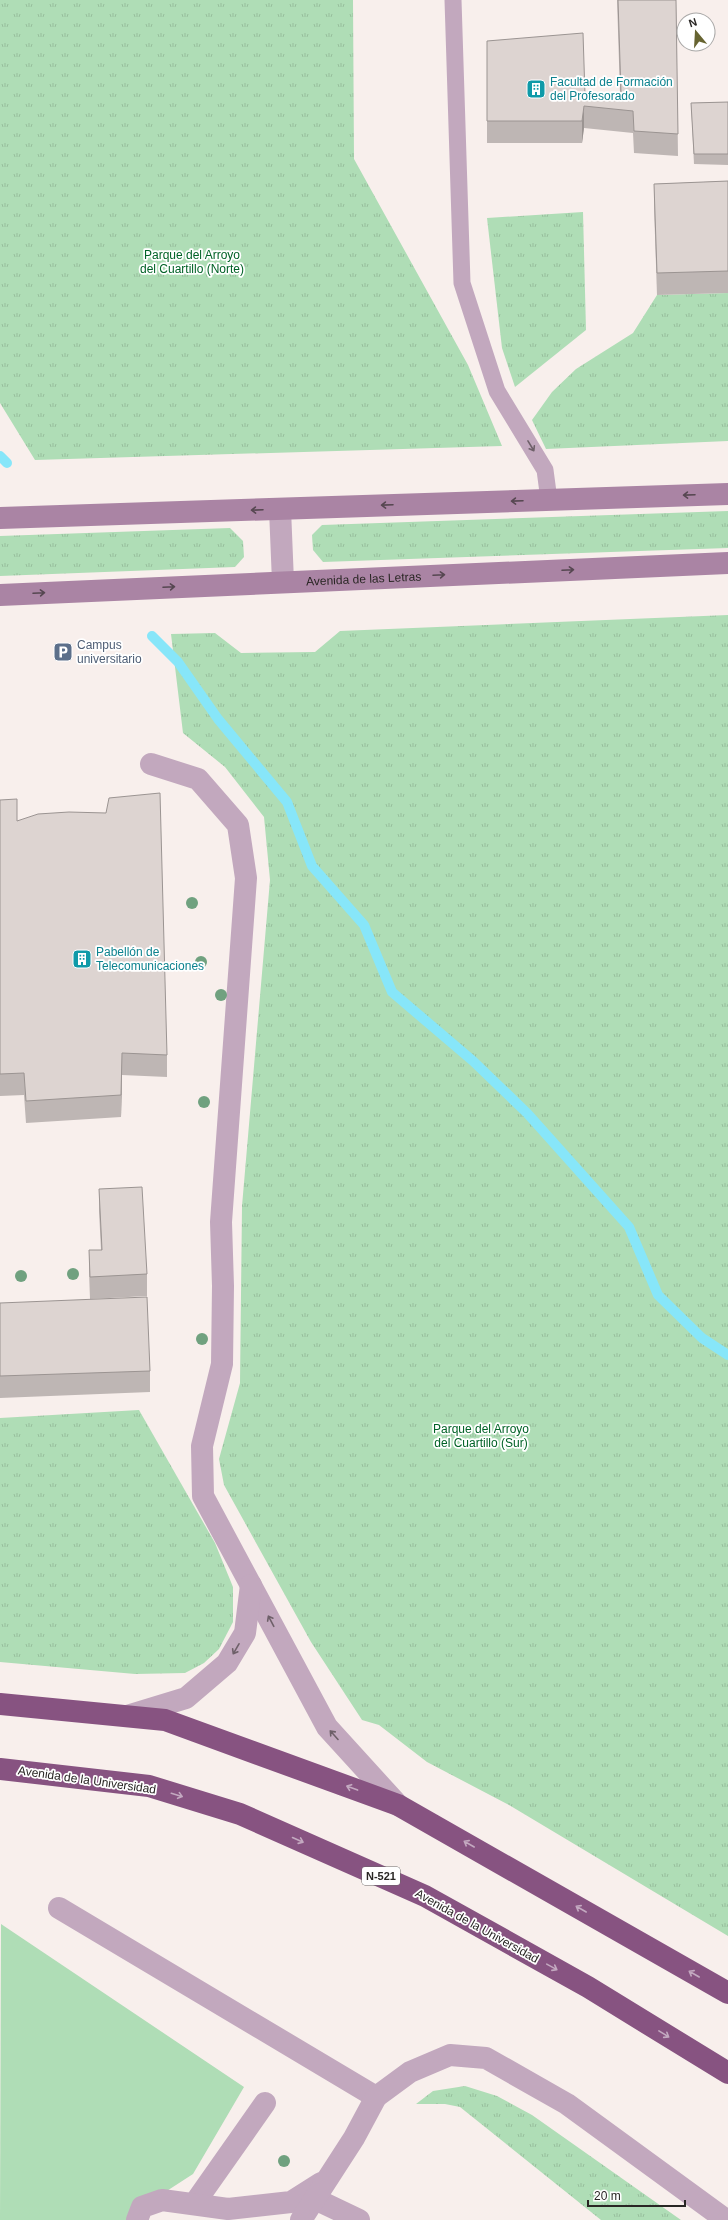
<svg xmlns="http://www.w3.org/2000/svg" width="728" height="2220" font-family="Helvetica,sans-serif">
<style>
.grass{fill:url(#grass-tufts)}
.garden{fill:#afddb6}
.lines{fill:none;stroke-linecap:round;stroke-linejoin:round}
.stream{stroke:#87e6f9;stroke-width:10}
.lane{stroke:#c2a8be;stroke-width:17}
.street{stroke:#c2a8be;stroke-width:22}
.secondary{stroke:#aa84a4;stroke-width:22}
.highway{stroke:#875381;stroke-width:22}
.tree{fill:#70a17f}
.wall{fill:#beb6b4}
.shaded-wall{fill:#9b9492}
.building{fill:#ddd4d1;stroke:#9b9492}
.oneway{stroke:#6e6069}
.oneway2{stroke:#564751}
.oneway3{stroke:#c3a9c0}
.labels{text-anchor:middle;stroke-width:3.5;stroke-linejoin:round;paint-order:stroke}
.shield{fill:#fff;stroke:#696766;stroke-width:1}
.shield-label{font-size:11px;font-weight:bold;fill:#292624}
.culture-label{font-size:12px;fill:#0d838f;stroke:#fff;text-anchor:start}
.park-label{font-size:12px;fill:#006226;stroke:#fff}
.street-label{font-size:12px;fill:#292624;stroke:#fff}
.service-label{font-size:12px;fill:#4e5e75;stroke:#fff;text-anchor:start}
</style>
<defs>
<pattern id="grass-tufts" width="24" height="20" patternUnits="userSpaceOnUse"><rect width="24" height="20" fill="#afddb6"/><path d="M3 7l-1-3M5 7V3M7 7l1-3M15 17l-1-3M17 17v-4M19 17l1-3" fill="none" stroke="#97be9c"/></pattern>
</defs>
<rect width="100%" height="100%" fill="#f8efec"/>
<g class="grass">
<path d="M0 0H353L354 159 468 365 502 446 35 460 0 403Z"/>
<path d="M583 212 586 330 515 387 502 348 487 218Z"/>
<path d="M728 293V441L546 449 532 420 552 392 576 369 633 333 657 295Z"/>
<path d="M728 511V548L323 562 313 550 312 535 322 525Z"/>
<path d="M230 528 243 541 244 557 235 567 0 576V536Z"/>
<path d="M728 615V1936L509 1805 427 1762 379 1725 362 1720 311 1642 224 1485 219 1459 240 1383 242 1206 270 880 264 817 225 767 183 733 171 634 215 633 241 653 315 652 340 631Z"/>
<path d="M139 1410 215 1543 233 1587V1622L219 1649 204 1663 185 1673 135 1674 0 1662V1418Z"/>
<path d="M465 2086 497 2096 532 2115 681 2220H601L460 2107 445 2104H416L433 2091Z"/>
</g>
<path class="garden" d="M1 1924 244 2087 193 2174 142 2207 137 2220H0Z"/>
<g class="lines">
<g class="stream">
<path d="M0 456 7 463"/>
<path d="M152 636 178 662 218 719 287 802 312 866 364 925 392 992 473 1061 527 1113 629 1227 658 1295 702 1338 728 1355"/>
</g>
<path class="lane" d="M453 0 462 283 497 391 545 470 549 500"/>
<g class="street">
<path d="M280 509 283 582"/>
<path d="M151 764 198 779 238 825 246 878 221 1222 223 1286 222 1364 202 1446 203 1496 327 1727 398 1805"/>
<path d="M127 1716 186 1698 227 1663 245 1633 251 1585"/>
<path d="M59 1908 376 2097"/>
<path d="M315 2199 359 2220"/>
<path d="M194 2204 265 2103"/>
<path d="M137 2220 142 2207 162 2200 228 2209 291 2202 321 2183"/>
<path d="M301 2220 354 2138 376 2097 410 2072 450 2055 486 2058 567 2104 726 2220"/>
</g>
<g class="secondary">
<path d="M0 518 728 494"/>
<path id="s1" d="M0 595 728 563"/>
</g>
<g class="highway">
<path d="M0 1704 165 1720 398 1805 728 1993"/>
<path d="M0 1769 149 1786 240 1814 425 1896 588 1987 728 2073"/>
</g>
</g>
<g class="tree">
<circle cx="192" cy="903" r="6"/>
<circle cx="201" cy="962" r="6"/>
<circle cx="221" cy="995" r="6"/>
<circle cx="204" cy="1102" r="6"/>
<circle cx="73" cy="1274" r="6"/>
<circle cx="21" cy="1276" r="6"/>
<circle cx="202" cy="1339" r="6"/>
<circle cx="284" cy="2161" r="6"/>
</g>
<g class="wall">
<path d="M617 0H676L678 156 634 153 633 133 584 128 582 143H487V41L585 95 620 93Z"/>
<path d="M728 102V165L694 164 691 103Z"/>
<path d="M728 181V293L657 295 654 206V184Z"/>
<path d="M0 800 17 821 167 1055V1077L122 1075 121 1117 26 1123 24 1095 0 1096Z"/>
<path d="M99 1189 147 1274V1296L90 1299 89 1272V1250H101L99 1211Z"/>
<path d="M0 1303 150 1371V1392L0 1398Z"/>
</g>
<g class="shaded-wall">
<path d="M584 106V128L582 143V121Z"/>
<path d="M122 1053V1075L121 1117V1095Z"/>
</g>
<g class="building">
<path d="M618 0H676L678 134 634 131 633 111 584 106 582 121H487V41L583 33 585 95 621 93Z"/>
<path d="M728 102V154H694L691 103Z"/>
<path d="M728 181V271L657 273 654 184Z"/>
<path d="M160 793 167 1055 122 1053 121 1095 26 1101 24 1073 0 1074V800L17 799V821L38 814 69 812 106 813 109 798Z"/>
<path d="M142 1187 147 1274 90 1277 89 1250H102L99 1189Z"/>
<path d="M147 1297 150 1371 0 1376V1303Z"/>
</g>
<defs><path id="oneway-shaft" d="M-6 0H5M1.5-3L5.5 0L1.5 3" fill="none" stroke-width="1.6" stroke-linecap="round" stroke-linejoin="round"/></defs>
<g class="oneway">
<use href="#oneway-shaft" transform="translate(531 446) rotate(59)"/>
<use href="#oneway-shaft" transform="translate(271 1621) rotate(-118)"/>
<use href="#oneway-shaft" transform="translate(236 1649) rotate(120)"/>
<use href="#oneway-shaft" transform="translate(334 1735) rotate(-132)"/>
</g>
<g class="oneway2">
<use href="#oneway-shaft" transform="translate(689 495) rotate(178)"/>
<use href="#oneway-shaft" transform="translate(517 501) rotate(178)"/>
<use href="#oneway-shaft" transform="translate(387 505) rotate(178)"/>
<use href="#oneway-shaft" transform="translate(257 510) rotate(178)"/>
<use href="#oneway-shaft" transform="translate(568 570) rotate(-3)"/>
<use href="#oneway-shaft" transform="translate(439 575) rotate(-3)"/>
<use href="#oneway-shaft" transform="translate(169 587) rotate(-3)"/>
<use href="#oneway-shaft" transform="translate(39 593) rotate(-3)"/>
</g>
<g class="oneway3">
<use href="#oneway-shaft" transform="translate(352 1788) rotate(-160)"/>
<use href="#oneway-shaft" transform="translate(177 1795) rotate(17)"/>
<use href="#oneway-shaft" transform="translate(298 1840) rotate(24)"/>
<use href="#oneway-shaft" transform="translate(469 1844) rotate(-150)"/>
<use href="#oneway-shaft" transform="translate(581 1909) rotate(-150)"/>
<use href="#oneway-shaft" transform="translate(552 1967) rotate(29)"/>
<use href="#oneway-shaft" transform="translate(694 1974) rotate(-150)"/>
<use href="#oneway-shaft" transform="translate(664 2034) rotate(32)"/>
</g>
<defs>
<g id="building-square" transform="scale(1)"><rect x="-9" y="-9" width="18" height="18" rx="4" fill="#0f9aa8" stroke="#fff"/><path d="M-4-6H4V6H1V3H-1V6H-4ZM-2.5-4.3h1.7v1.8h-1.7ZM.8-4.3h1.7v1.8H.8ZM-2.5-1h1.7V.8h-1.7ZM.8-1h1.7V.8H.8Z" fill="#fff"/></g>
<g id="parking-square" transform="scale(1)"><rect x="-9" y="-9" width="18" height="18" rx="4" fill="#5c6f8a" stroke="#fff"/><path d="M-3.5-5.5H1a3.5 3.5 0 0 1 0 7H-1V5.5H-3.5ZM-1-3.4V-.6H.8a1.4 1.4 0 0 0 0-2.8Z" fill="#fff"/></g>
</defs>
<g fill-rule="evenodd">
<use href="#building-square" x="536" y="89"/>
<use href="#parking-square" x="63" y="652"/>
<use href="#building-square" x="82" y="959"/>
</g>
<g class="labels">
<rect class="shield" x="362" y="1867" width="38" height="18" rx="3"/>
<g class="shield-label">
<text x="381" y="1880">N-521</text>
</g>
<g class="culture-label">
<text x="550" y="86">Facultad de Formación<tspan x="550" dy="14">del Profesorado</tspan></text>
<text x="96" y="956">Pabellón de<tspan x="96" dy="14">Telecomunicaciones</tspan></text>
</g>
<g class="park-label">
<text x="192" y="259">Parque del Arroyo<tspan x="192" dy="14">del Cuartillo (Norte)</tspan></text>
<text x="481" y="1433">Parque del Arroyo<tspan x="481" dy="14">del Cuartillo (Sur)</tspan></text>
</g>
<g class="street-label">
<text dy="4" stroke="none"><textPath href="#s1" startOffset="364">Avenida de las Letras</textPath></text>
<text transform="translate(87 1780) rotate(8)" y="4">Avenida de la Universidad</text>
<text transform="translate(477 1926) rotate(29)" y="4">Avenida de la Universidad</text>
</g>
<g class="service-label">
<text x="77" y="649">Campus<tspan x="77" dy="14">universitario</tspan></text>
</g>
</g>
<g transform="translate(696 32) rotate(342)"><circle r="19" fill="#ffffff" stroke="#a9a8a7"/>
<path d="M0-3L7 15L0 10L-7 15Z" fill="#676431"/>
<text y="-6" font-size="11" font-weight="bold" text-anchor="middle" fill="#292624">N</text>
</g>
<path d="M588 2200v6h97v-6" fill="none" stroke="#292624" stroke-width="2"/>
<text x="594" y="2200" font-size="12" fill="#292624" stroke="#ffffff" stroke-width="3" paint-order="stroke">20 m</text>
</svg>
